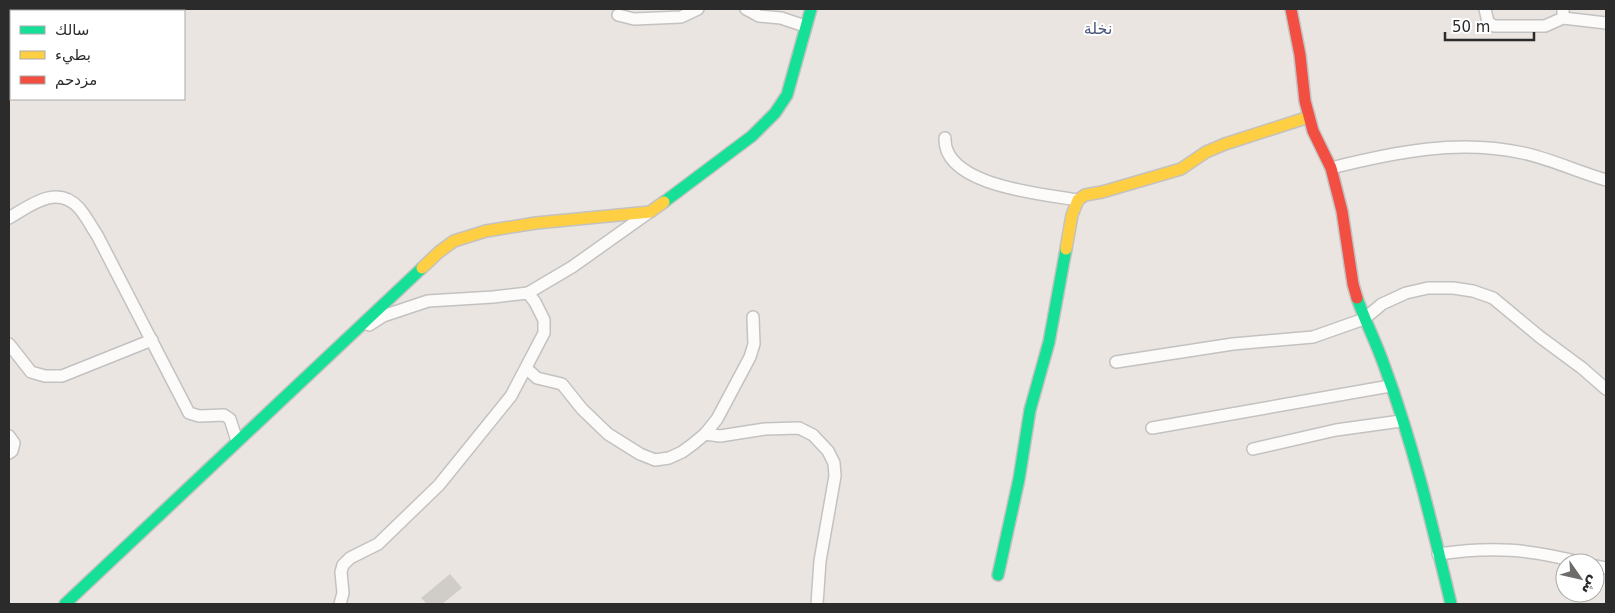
<svg xmlns="http://www.w3.org/2000/svg" width="1615" height="613" font-family="'DejaVu Sans',Cairo,sans-serif">
<style>
.building{fill:#d0cdc9}
.lines{fill:none;stroke-linecap:round;stroke-linejoin:round}
.street-casing{stroke:#c3c2c2;stroke-width:14}
.fast-casing{stroke:#c3c2c2;stroke-width:14}
.slow-casing{stroke:#c3c2c2;stroke-width:14}
.jam-casing{stroke:#c3c2c2;stroke-width:14}
.street{stroke:#fcfbfa;stroke-width:11}
.fast{stroke:#16e098;stroke-width:11}
.slow{stroke:#ffcf43;stroke-width:11}
.jam{stroke:#f24e42;stroke-width:11}
.labels{text-anchor:middle;stroke-width:4;stroke-linejoin:round;paint-order:stroke}
.quarter-label{font-size:16px;fill:#4a587c;stroke:#fff}
</style>
<rect width="100%" height="100%" fill="#eae5e0"/>
<path class="building" d="M450 574 462 588 442 604H427L421 598Z"/>
<g class="lines">
<g class="street-casing">
<g id="street">
<path d="M746 9 759 16 781 18 805 26"/>
<path d="M1485 9 1488 22 1494 26H1545L1563 18V9"/>
<path d="M618 15 634 19 681 17 698 9"/>
<path d="M1563 18 1606 23"/>
<path d="M945 138C943 186 1043 194 1078 200"/>
<path d="M1331 168C1395 152 1458 139 1523 153 1551 159 1578 172 1606 180"/>
<path d="M9 218C31 205 57 184 79 208 86 216 91 226 97 235L189 413 199 416 224 415 230 419 237 441"/>
<path d="M369 325 383 316 428 301 493 297 528 293 572 267 648 213"/>
<path d="M9 344 31 372 45 376H62L152 340"/>
<path d="M1116 362 1233 344 1313 337 1364 319 1382 304 1406 293 1428 288H1453L1473 291 1493 298 1540 337 1582 368 1606 389"/>
<path d="M526 368 537 378 562 384 582 409 608 434 640 454 655 460 669 458 682 452 693 444 705 434 717 419 750 357 754 344 753 317"/>
<path d="M1152 428 1390 386"/>
<path d="M705 434 720 436 765 429 799 428 813 435 828 451 834 463 835 476 820 561 817 604"/>
<path d="M9 436 14 443 12 451 9 453"/>
<path d="M1253 449 1336 430 1401 421"/>
<path d="M1438 554C1493 546 1529 549 1583 563"/>
<path d="M1595 566 1606 568"/>
<path d="M340 604 343 593 341 572 343 565 350 558 378 544 439 485 511 396 544 333V320L535 302 528 293"/>
</g>
</g>
<g class="fast-casing">
<g id="fast">
<path d="M664 202 752 136 775 113 787 95 811 9"/>
<path d="M1357 298C1365 321 1376 342 1384 365 1413 443 1432 524 1451 604"/>
<path d="M998 575 1019 479 1030 410 1049 342 1066 249"/>
<path d="M65 604 422 268"/>
</g>
</g>
<g class="slow-casing">
<g id="slow">
<path d="M1066 249 1072 215 1078 200 1085 195 1102 192 1181 169 1206 152 1225 144 1309 117"/>
<path d="M422 268 439 252 454 241 486 231 536 223 650 212 664 202"/>
</g>
</g>
<g class="jam-casing">
<path id="jam" d="M1291 9 1300 55 1305 101 1313 131 1331 168 1342 211 1353 284 1357 298"/>
</g>
<use href="#street" class="street"/>
<use href="#fast" class="fast"/>
<use href="#slow" class="slow"/>
<use href="#jam" class="jam"/>
</g>
<g class="labels">
<g class="quarter-label">
<text x="1098" y="34">نخلة</text>
</g>
</g>
<rect width="1615" height="613" fill="none" stroke="#2b2b2b" stroke-width="20"/>
<rect x="10" y="10" width="175" height="90" fill="#ffffff" stroke="#aaaaaa"/>
<rect x="20" y="26" width="25" height="8" fill="#16e098" stroke="#aaaaaa"/>
<text x="55" y="35" font-size="15" fill="#2b2b2b">سالك</text>
<rect x="20" y="51" width="25" height="8" fill="#ffcf43" stroke="#aaaaaa"/>
<text x="55" y="60" font-size="15" fill="#2b2b2b">بطيء</text>
<rect x="20" y="76" width="25" height="8" fill="#f24e42" stroke="#aaaaaa"/>
<text x="55" y="85" font-size="15" fill="#2b2b2b">مزدحم</text>
<g transform="translate(1580 578) rotate(124)"><circle r="24" fill="#ffffff" stroke="#aaaaaa"/>
<path d="M0-4L9 19L0 12L-9 19Z" fill="#6e6c6a"/>
<text y="-8" font-size="14" font-weight="bold" text-anchor="middle" fill="#2b2b2b">ش</text>
</g>
<path d="M1445 32v8h89v-8" fill="none" stroke="#2b2b2b" stroke-width="2.5"/>
<text x="1452" y="32" font-size="15" fill="#2b2b2b" stroke="#ffffff" stroke-width="4" paint-order="stroke">50 m</text>
</svg>
